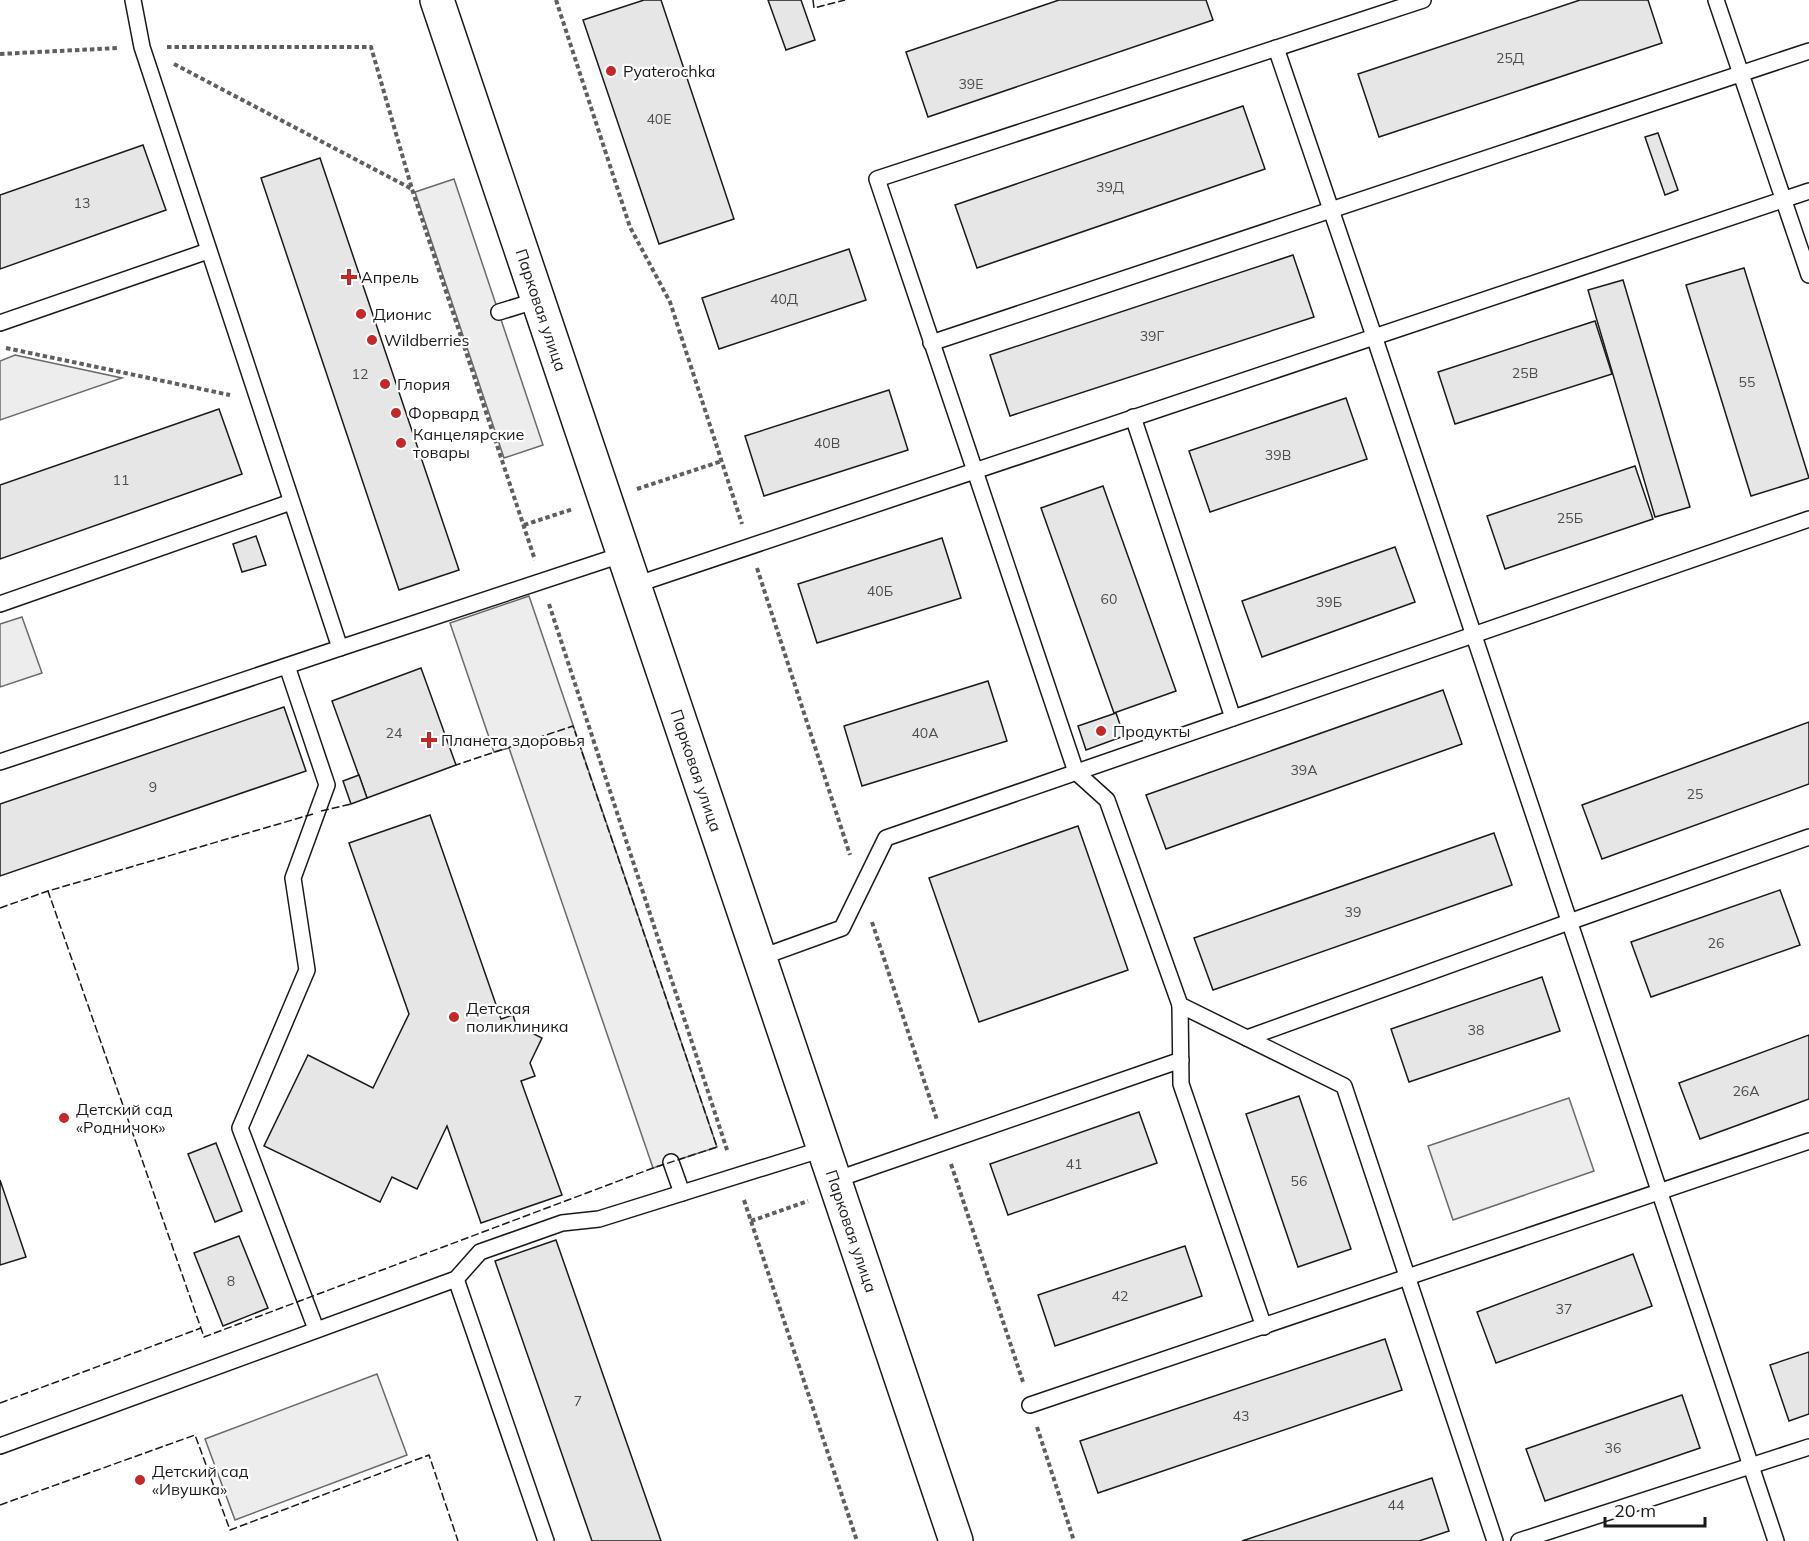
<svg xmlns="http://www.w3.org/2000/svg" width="1809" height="1541" font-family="Mulish,sans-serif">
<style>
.built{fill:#ededed;stroke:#6a6a6a;stroke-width:1.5}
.building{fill:#e6e6e6;stroke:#1a1a1a;stroke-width:1.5}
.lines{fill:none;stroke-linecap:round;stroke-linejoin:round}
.lane-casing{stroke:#1a1a1a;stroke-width:18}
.secondary-casing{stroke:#1a1a1a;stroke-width:36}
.path{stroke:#5f5f5f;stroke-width:4;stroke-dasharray:4.5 3;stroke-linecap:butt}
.lane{stroke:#fff;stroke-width:15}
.secondary{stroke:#fff;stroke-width:33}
.fence{stroke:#1a1a1a;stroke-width:1.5;stroke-dasharray:8 3;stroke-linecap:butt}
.poi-dot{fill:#c62828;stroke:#fff;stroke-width:2}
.labels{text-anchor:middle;stroke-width:4.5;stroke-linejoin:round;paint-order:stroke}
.number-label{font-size:14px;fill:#4d4d4d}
.poi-label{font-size:16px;fill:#1a1a1a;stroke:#fff;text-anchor:start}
.street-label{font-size:16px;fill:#1a1a1a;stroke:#fff}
</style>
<rect width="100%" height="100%" fill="#fff"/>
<g class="built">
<path d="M454 179 543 445 504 458 415 192Z"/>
<path d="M15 355 122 378 0 420V361Z"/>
<path d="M529 596 717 1147 653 1168 509 748 494 752 450 623Z"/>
<path d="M22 617 42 673 0 687V624Z"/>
<path d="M1569 1098 1594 1171 1453 1220 1428 1146Z"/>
<path d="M377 1374 407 1455 235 1520 205 1439Z"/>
</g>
<g class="building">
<path d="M644 0H661L734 219 659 244 583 20Z"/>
<path d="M768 0H801L815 40 786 50Z"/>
<path d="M1059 0H1206L1213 20 928 117 906 52Z"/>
<path d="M1580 0H1648L1662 43 1379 137 1358 74Z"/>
<path d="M1243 106 1265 169 977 268 955 205Z"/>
<path d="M1658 133 1678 190 1665 195 1645 137Z"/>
<path d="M143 145 166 210 0 269V195Z"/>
<path d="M320 158 459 570 399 590 261 178Z"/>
<path d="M849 249 866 300 719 349 702 298Z"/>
<path d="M1293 255 1314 317 1010 416 990 355Z"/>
<path d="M1744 268 1809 478 1751 496 1686 285Z"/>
<path d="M1623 280 1690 507 1655 517 1588 290Z"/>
<path d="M1595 321 1612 374 1455 424 1438 372Z"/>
<path d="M889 390 908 450 764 496 745 436Z"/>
<path d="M1346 398 1367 459 1210 512 1189 451Z"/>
<path d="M219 409 242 474 0 559V485Z"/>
<path d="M1635 466 1653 519 1505 569 1487 516Z"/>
<path d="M1103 486 1176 691 1114 713 1041 508Z"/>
<path d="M256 536 266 565 242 572 233 544Z"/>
<path d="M942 538 961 598 817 643 798 584Z"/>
<path d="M1395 547 1415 602 1262 657 1242 601Z"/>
<path d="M421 668 456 765 367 798 332 701Z"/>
<path d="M988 681 1007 741 862 786 844 726Z"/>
<path d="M1443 690 1462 744 1166 849 1146 795Z"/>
<path d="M284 707 306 771 0 876V804Z"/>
<path d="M1116 713 1124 736 1086 750 1078 726Z"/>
<path d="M1809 722V784L1602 859 1582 805Z"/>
<path d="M359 775 367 798 351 804 343 781Z"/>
<path d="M430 815 501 1019 513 1015 516 1025 542 1038 530 1063 535 1076 521 1081 562 1195 481 1223 447 1126 417 1189 392 1177 380 1202 264 1146 308 1055 373 1088 409 1014 349 843Z"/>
<path d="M1078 826 1128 970 979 1022 929 878Z"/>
<path d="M1494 833 1512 885 1213 990 1194 938Z"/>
<path d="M1780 890 1800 945 1651 997 1631 942Z"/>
<path d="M1542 977 1560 1031 1409 1082 1391 1029Z"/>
<path d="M1809 1035V1099L1700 1139 1679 1083Z"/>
<path d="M1299 1096 1351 1249 1298 1267 1246 1114Z"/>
<path d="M1139 1112 1157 1163 1008 1215 990 1164Z"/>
<path d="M216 1143 242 1211 215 1222 188 1154Z"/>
<path d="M0 1180 26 1257 0 1265Z"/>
<path d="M239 1236 268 1308 223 1326 194 1253Z"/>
<path d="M556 1240 661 1541H592L495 1261Z"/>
<path d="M1185 1246 1202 1296 1055 1346 1038 1295Z"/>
<path d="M1633 1254 1652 1306 1496 1363 1477 1312Z"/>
<path d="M1385 1339 1402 1390 1098 1493 1080 1441Z"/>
<path d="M1809 1352V1414L1789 1421 1770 1365Z"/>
<path d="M1682 1395 1700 1448 1545 1501 1526 1449Z"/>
<path d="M1432 1478 1449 1531 1419 1541H1242Z"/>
</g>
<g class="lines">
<g class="lane-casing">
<g id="lane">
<path d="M133 0 142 47 340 648 624 554"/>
<path d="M1423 0 877 179 1076 772 1107 800 1180 1005 1344 1086 1495 1541"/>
<path d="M1716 0 1809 275"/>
<path d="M1276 48 1374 336 1776 1541"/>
<path d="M499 312 538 300"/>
<path d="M0 323 208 251"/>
<path d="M931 343 1809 51"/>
<path d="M1133 417 1233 718"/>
<path d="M635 585 1809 191"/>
<path d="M0 604 291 502"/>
<path d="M287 666 327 785 293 878 307 970 240 1128 316 1329"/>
<path d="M0 762 340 648"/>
<path d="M759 958 842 928 886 838 1809 519"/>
<path d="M1180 1005 1181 1084 1264 1327"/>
<path d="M1247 1038 1569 922 1809 837"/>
<path d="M671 1162 682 1193"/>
<path d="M835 1180 1181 1060"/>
<path d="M456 1279 546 1541"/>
<path d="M1030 1405 1809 1141"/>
<path d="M0 1446 456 1279 480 1252 562 1223 599 1219 823 1149"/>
<path d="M1519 1541 1809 1447"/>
</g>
</g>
<g class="secondary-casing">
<g id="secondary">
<path id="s1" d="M437 0 956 1541"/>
</g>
</g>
<g class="path">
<path d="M556 0 630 227 670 302 742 524"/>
<path d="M167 47H371L412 189 535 560"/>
<path d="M0 54 117 48"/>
<path d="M174 64 412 189"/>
<path d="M6 348 230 395"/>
<path d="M637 489 722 461"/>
<path d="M524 525 573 509"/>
<path d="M757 568 850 855"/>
<path d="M549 604 728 1153"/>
<path d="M872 922 937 1120"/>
<path d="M951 1164 1023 1382"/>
<path d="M744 1200 857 1541"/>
<path d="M751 1221 808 1201"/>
<path d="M1037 1427 1074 1541"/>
</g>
<use href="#lane" class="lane"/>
<use href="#secondary" class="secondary"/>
<g class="fence">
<path d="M813 0 814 8 845 0"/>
<path d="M321 811 351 804"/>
<path d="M313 814 48 891 204 1337 653 1168 717 1147 573 726 456 765"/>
<path d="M0 908 48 891"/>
<path d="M0 1403 201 1328"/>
<path d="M0 1505 195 1435 230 1530 429 1455 458 1541"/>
</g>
</g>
<g class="poi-dot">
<circle cx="611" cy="71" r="6"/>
<path d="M346 268h6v6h6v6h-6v6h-6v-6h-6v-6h6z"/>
<circle cx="361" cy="314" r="6"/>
<circle cx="372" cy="340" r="6"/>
<circle cx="385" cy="384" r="6"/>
<circle cx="396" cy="413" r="6"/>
<circle cx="401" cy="443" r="6"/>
<circle cx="1101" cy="731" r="6"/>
<path d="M426 731h6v6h6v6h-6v6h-6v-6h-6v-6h6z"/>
<circle cx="454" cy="1017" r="6"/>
<circle cx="64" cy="1118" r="6"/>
<circle cx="140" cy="1480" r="6"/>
</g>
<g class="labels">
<g class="number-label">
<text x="1510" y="63">25Д</text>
<text x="971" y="89">39Е</text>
<text x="659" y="124">40Е</text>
<text x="1110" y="192">39Д</text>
<text x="82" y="208">13</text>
<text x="784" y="304">40Д</text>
<text x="1152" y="341">39Г</text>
<text x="1525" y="378">25В</text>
<text x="360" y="379">12</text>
<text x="1747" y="387">55</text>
<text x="827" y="448">40В</text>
<text x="1278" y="460">39В</text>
<text x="121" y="485">11</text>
<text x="1570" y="523">25Б</text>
<text x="880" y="596">40Б</text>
<text x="1109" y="604">60</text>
<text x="1329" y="607">39Б</text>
<text x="394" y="738">24</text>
<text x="925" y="738">40А</text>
<text x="1304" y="775">39А</text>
<text x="153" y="792">9</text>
<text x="1695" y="799">25</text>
<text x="1353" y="917">39</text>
<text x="1716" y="948">26</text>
<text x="1476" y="1035">38</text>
<text x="1746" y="1096">26А</text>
<text x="1074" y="1169">41</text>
<text x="1299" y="1186">56</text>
<text x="231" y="1286">8</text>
<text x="1120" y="1301">42</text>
<text x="1564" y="1314">37</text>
<text x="578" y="1406">7</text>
<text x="1241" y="1421">43</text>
<text x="1613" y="1453">36</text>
<text x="1396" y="1510">44</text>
</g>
<g class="poi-label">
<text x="623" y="77">Pyaterochka</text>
<text x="361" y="283">Апрель</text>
<text x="373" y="320">Дионис</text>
<text x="384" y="346">Wildberries</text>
<text x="397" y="390">Глория</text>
<text x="408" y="419">Форвард</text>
<text x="413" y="440">Канцелярские<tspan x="413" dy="18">товары</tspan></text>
<text x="1113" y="737">Продукты</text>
<text x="441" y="746">Планета здоровья</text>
<text x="466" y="1014">Детская<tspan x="466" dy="18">поликлиника</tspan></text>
<text x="76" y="1115">Детский сад<tspan x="76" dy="18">«Родничок»</tspan></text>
<text x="152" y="1477">Детский сад<tspan x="152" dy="18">«Ивушка»</tspan></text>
</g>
<g class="street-label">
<text dy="6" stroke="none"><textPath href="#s1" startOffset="327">Парковая улица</textPath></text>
<text dy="6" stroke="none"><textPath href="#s1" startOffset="813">Парковая улица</textPath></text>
<text dy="6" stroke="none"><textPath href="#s1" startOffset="1299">Парковая улица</textPath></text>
</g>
</g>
<path d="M1605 1517v9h100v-9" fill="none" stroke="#1a1a1a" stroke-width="3"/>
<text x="1614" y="1517" font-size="18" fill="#1a1a1a" stroke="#ffffff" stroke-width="4.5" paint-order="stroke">20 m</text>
</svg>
